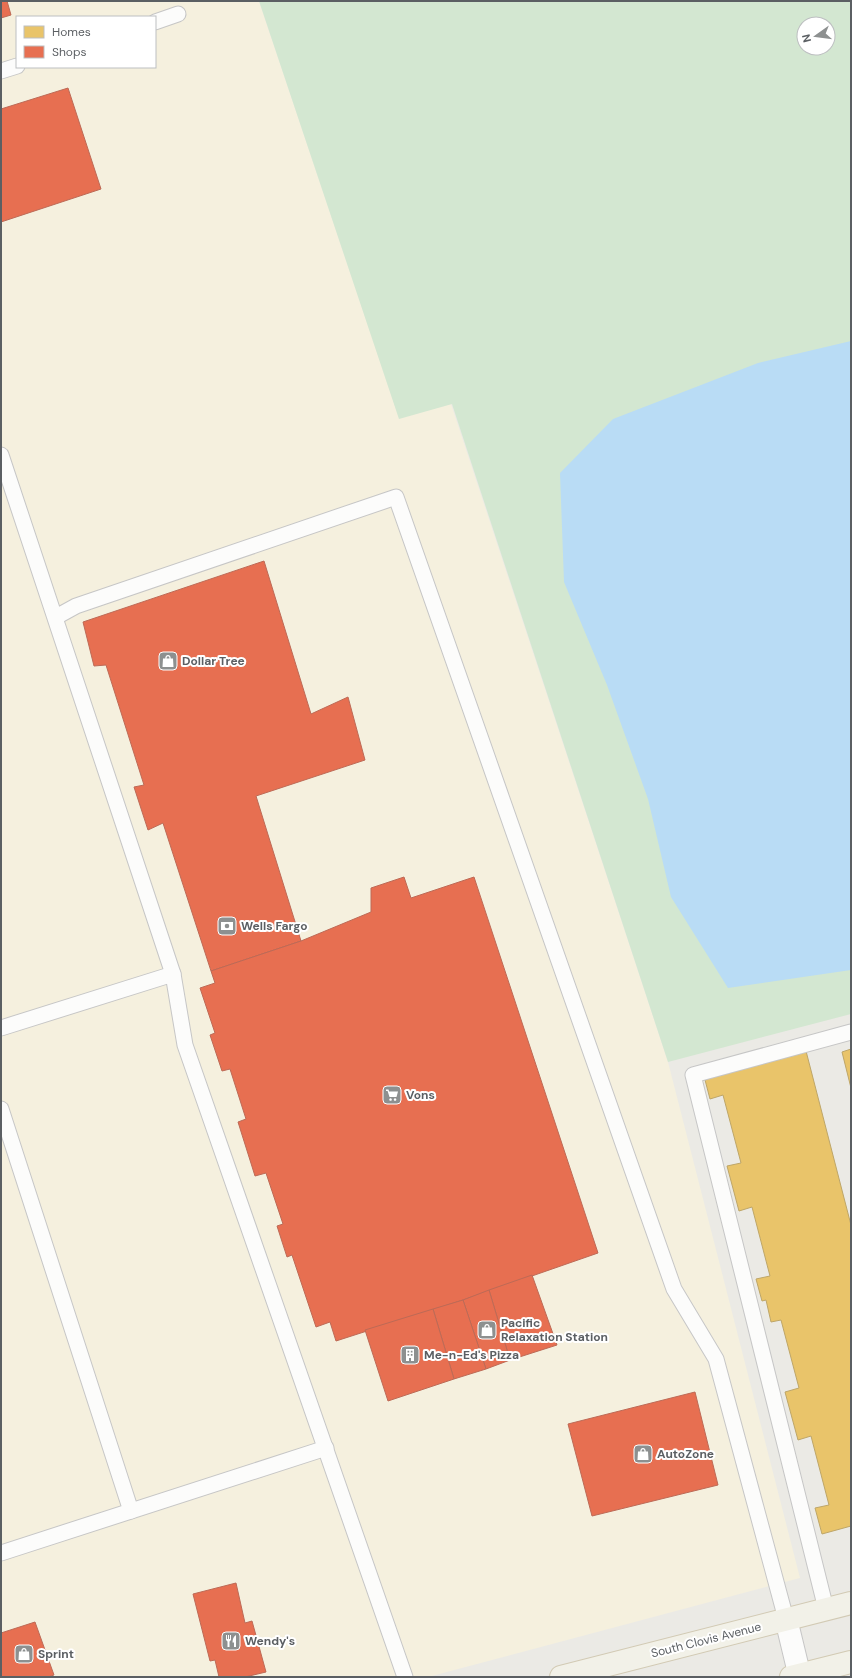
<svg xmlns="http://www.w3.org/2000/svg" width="852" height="1678" font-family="'DM Sans',sans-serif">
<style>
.commercial{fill:#f5f0de;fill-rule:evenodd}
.green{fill:#d3e7d1;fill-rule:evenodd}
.water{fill:#b9dcf5}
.homes{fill:#e9c46a;stroke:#bea668}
.shops{fill:#e76f51;stroke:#bd6a56}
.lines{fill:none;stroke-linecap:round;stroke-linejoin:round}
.service-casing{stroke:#c6c6c6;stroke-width:17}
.minor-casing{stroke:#c6c6c6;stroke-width:24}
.primary-casing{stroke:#d2cab4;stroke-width:24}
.service{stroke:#fcfcfb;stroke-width:15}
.minor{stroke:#fcfcfb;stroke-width:22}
.primary{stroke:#f2f1e8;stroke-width:22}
.labels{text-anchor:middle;stroke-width:4;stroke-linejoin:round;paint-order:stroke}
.poi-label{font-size:12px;font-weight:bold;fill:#5b5f63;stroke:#fff;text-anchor:start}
.street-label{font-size:12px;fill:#5b5f63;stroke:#fff}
</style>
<rect width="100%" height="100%" fill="#ebeae5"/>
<path class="commercial" d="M1 1H259L399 418 451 404 668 1062 800 1578 428 1677H1ZM17 17H155V67H17Z"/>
<path class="green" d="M259 1H851V1014L668 1062 452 404 399 419ZM804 24H828V48H804Z"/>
<path class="water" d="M851 341V970L728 988 671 897 648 799 607 685 564 582 560 473 613 419 758 363Z"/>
<g class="homes">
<path d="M851 1049V1088L842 1052Z"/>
<path d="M806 1051 851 1225V1526L822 1534 815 1508 829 1505 811 1436 798 1440 785 1392 799 1388 781 1320 771 1322 766 1300 762 1301 756 1279 770 1276 752 1207 739 1211 727 1166 741 1163 723 1095 710 1099 704 1076Z"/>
</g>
<g class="shops">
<path d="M1 1H7L11 15 1 18Z"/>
<path d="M68 88 101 189 1 222V109Z"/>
<path d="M264 561 311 714 348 697 365 760 256 796 301 941 211 971 163 823 148 830 134 787 144 785 106 665 94 666 83 622Z"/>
<path d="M404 877 411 898 474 877 598 1253 463 1300 336 1341 330 1322 316 1327 292 1255 287 1257 277 1226 283 1224 266 1173 255 1176 238 1122 246 1119 230 1069 222 1071 210 1035 215 1033 200 988 215 983 211 971 301 941 371 912V888Z"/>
<path d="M532 1275 557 1345 510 1360 489 1290Z"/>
<path d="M489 1290 510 1360 486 1369 463 1300Z"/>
<path d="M463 1300 486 1369 454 1379 433 1309Z"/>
<path d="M433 1309 454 1379 388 1401 365 1330Z"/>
<path d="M695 1392 718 1485 592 1516 568 1424Z"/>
<path d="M236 1583 245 1623 252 1621 266 1672 245 1677H219L215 1660 210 1661 193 1594Z"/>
<path d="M35 1622 54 1675 48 1677H1V1633Z"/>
</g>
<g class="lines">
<g class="service-casing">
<g id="service">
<path d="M155 22 178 14"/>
<path d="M1 71 17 66"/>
<path d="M1 455 173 974 185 1045 405 1677"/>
<path d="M56 617 76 606 396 497 674 1289 716 1359 786 1619"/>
<path d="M1 1028 173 974"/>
<path d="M1 1109 131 1511"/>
<path d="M1 1553 326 1448"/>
<path d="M826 1609 693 1075 851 1032"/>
</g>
</g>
<g class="minor-casing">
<path id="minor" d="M786 1619 800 1677"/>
</g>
<g class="primary-casing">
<g id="primary">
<path d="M561 1677 851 1603"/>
<path d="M791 1677 851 1662"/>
</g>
</g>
<use href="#service" class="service"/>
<use href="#minor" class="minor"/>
<use href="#primary" class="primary"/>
</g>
<defs>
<g id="shop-square" transform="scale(1)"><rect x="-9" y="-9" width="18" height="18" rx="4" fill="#8d9090" stroke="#fff"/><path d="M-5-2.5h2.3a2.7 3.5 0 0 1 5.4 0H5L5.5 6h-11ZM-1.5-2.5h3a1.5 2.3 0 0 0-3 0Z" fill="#fff"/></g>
<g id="bank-square" transform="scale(1)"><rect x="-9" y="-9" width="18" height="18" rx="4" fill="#8d9090" stroke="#fff"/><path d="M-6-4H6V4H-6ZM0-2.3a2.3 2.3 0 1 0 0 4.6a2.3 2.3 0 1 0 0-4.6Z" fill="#fff"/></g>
<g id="supermarket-square" transform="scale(1)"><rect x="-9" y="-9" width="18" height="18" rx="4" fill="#8d9090" stroke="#fff"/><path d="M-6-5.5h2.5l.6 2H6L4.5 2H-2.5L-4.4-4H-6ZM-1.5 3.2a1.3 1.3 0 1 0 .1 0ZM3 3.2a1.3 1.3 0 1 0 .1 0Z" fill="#fff"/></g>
<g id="building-square" transform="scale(1)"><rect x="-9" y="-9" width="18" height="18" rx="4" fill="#8d9090" stroke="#fff"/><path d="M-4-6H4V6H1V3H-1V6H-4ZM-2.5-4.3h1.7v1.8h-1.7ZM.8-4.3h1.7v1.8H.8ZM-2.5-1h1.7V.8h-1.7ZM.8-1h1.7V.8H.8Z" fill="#fff"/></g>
<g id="restaurant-square" transform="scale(1)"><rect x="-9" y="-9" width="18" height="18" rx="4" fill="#8d9090" stroke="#fff"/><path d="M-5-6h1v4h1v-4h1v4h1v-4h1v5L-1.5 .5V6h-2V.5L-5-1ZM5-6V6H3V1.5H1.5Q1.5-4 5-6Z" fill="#fff"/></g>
</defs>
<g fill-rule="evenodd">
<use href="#shop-square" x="168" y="661"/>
<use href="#bank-square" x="227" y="926"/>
<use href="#supermarket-square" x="392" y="1095"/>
<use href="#shop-square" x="487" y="1330"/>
<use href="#building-square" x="410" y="1355"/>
<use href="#shop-square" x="643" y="1454"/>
<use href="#restaurant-square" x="231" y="1641"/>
<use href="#shop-square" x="24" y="1654"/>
</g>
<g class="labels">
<g class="poi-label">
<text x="182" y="665">Dollar Tree</text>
<text x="241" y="930">Wells Fargo</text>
<text x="406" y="1099">Vons</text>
<text x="501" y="1327">Pacific<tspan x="501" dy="14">Relaxation Station</tspan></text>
<text x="424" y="1359">Me-n-Ed's Pizza</text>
<text x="657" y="1458">AutoZone</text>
<text x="245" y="1645">Wendy's</text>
<text x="38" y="1658">Sprint</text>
</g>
<g class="street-label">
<text transform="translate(706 1640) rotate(-14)" y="4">South Clovis Avenue</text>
</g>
</g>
<rect width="852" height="1678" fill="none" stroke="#5b5f63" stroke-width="4"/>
<rect x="16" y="16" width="140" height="52" fill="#ffffff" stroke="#bdbfc1"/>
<rect x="24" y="26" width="20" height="12" fill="#e9c46a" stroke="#bdbfc1"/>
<text x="52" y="36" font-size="12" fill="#5b5f63">Homes</text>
<rect x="24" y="46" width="20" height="12" fill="#e76f51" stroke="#bdbfc1"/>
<text x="52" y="56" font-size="12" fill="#5b5f63">Shops</text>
<g transform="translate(816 36) rotate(256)"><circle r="19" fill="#ffffff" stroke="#bdbfc1"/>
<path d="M0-3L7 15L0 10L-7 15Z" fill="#8d9090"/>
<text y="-6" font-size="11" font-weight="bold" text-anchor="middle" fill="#5b5f63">N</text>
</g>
</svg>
